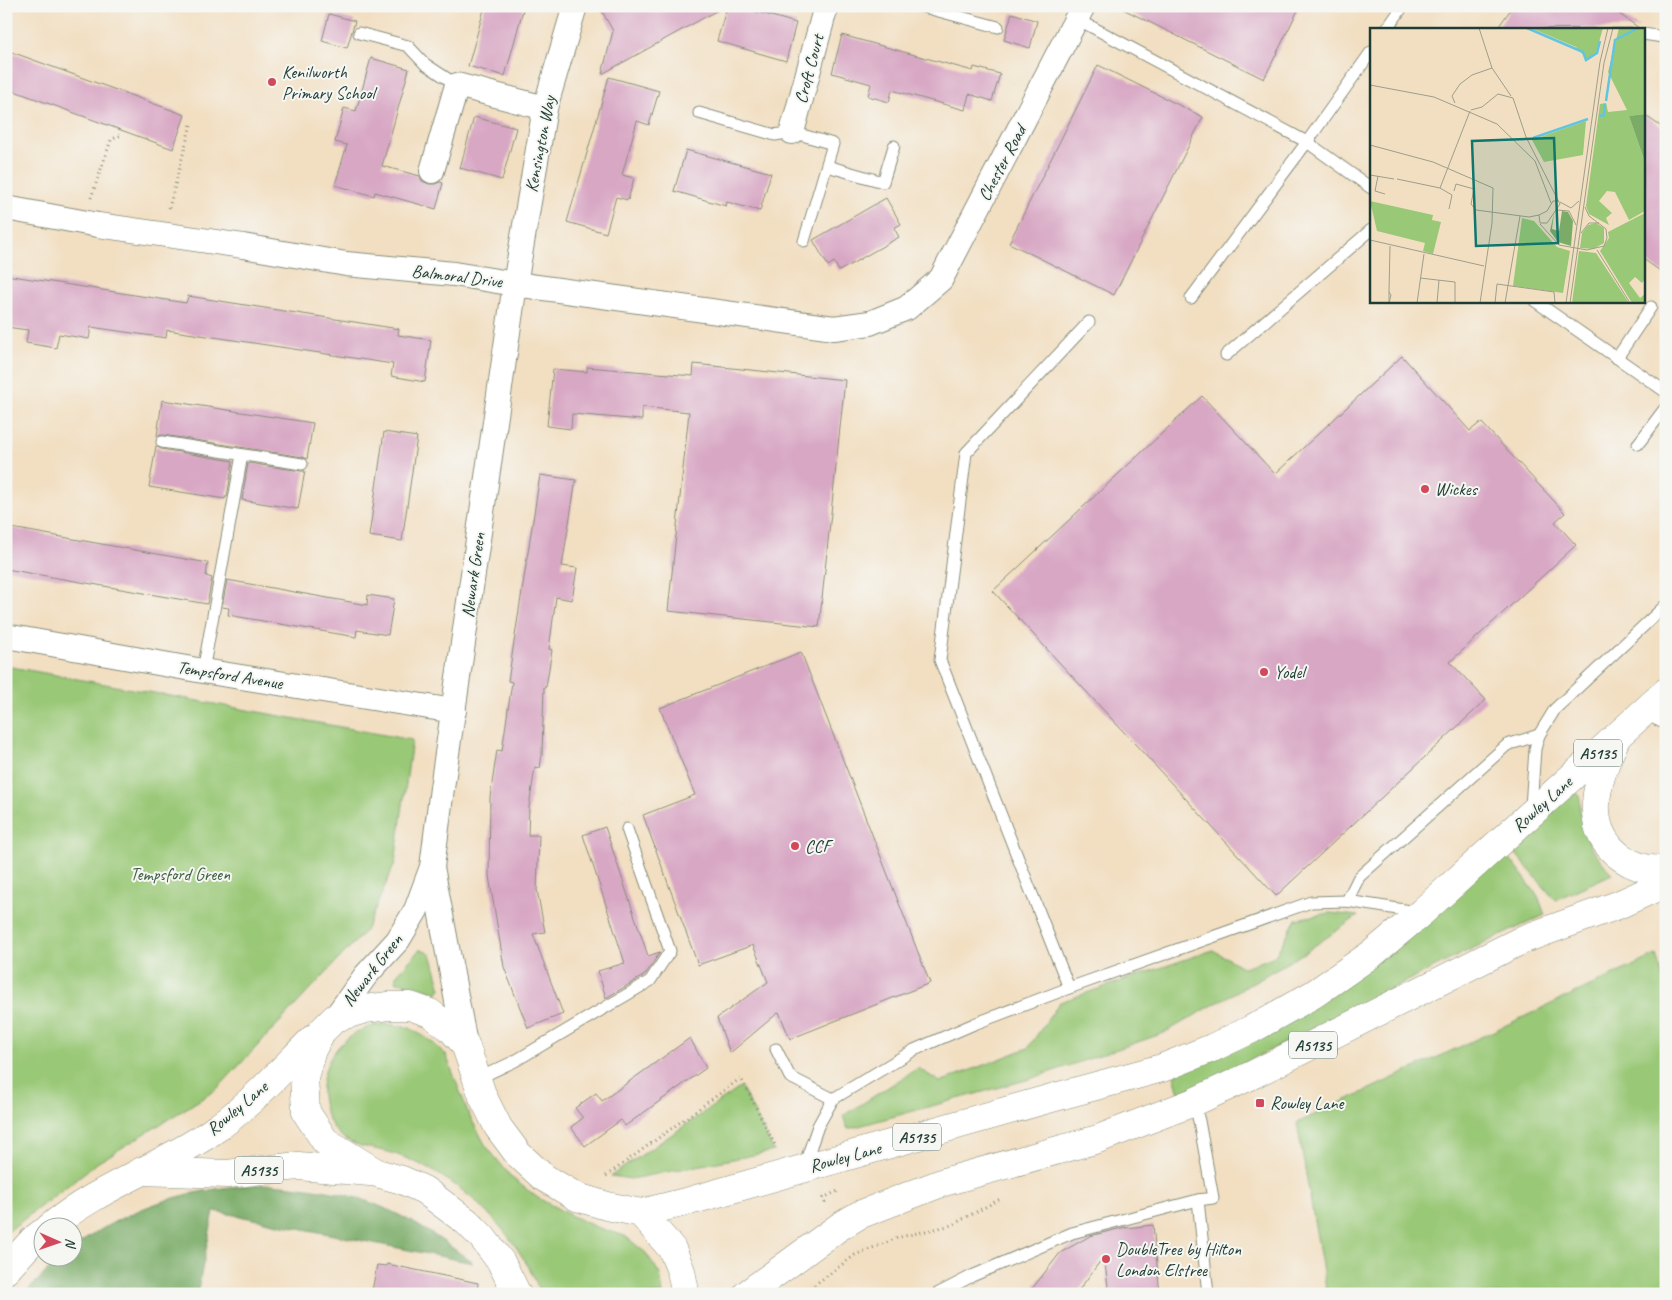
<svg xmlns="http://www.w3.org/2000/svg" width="1672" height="1300" font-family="Caveat,sans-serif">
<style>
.green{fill:#99c876;stroke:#5c8255}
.forest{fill:#7aac67;stroke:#4c744e}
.building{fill:#d8a7c4}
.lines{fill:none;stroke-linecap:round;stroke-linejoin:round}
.lane-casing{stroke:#888e7b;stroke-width:13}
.street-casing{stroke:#888e7b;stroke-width:26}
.primary-casing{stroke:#888e7b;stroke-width:29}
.path{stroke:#888e7b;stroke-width:3;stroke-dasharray:1 4;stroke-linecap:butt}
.lane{stroke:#fff;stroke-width:11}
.street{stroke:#fff;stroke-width:24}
.primary{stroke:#fff;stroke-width:28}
.poi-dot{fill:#d1495b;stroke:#f6f6f2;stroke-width:2}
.labels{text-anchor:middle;stroke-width:4;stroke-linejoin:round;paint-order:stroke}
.shield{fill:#f6f6f2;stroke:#60746d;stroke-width:1}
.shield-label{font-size:16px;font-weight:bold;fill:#1f3d34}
.street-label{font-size:18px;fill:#1f3d34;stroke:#f6f6f2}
.poi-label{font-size:18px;fill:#1f3d34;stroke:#f6f6f2;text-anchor:start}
.park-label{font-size:18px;fill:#3e6044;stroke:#f6f6f2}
.inset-river{fill:none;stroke:#62c5e0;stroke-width:2.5}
.inset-road{fill:none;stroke:#9e9e89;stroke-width:1}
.view{fill:#0f766e;fill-opacity:0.15;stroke:#0f766e;stroke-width:2.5}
.inset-edge{fill:none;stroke:#1f3d34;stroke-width:2.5}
</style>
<rect width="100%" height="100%" fill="#f6f6f2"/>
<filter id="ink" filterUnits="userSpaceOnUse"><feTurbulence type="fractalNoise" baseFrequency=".02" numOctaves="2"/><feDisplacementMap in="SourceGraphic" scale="10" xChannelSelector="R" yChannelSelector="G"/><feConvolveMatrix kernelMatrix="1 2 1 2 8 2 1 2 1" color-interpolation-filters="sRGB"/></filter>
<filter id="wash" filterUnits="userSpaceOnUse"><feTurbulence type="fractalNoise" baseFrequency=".0096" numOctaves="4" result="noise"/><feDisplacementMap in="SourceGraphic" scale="20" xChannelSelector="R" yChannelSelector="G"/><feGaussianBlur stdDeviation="1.12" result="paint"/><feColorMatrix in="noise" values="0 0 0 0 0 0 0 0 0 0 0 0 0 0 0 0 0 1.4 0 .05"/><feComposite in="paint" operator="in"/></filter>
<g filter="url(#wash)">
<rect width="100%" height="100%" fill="#f2dfc2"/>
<g class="green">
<path d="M6 666 412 740 395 863 366 930 216 1090 97 1163 6 1233Z"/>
<path d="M1574 790 1580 796V814L1591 848 1612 874 1555 900 1510 847Z"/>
<path d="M1505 852 1538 896 1545 915 1465 952 1207 1082 1179 1093 1174 1075Z"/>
<path d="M1330 913 1358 916 1304 953 1164 1033 1030 1079 848 1129 843 1116 918 1068 940 1082 1028 1048 1060 1002 1213 950 1244 968 1275 956 1296 919Z"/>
<path d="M419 950C426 950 429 951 432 957L441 989 437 993 419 986 397 982 395 980 396 976Z"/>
<path d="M1656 955 1666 989V1294H1327L1297 1123Z"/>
<path d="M388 1024 410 1028 431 1041 446 1055 469 1115 486 1146 512 1178 538 1198 570 1215 596 1227 625 1236 646 1253 660 1274 663 1294H541C516 1230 460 1176 395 1154 375 1147 351 1149 336 1131 307 1094 325 1041 369 1027 375 1025 382 1025 388 1024Z"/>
<path d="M741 1087 774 1151 631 1179 611 1176Z"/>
</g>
<path class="forest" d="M271 1184C295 1186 319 1189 343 1194 392 1206 434 1233 473 1263L214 1211 197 1294H24L60 1258H72L73 1248C135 1203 194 1187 271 1184Z"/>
<g id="blocks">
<g class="building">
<path d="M485 6H524L505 76 468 66Z"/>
<path d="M599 6H725L602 74 613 31Z"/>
<path d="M727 6H737L796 23 786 61 717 41Z"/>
<path d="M1117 6H1300L1264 79Z"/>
<path d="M1513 6H1608L1639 28 1497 29Z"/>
<path d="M1012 13 1037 21 1030 48 1004 40Z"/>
<path d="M329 14 355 21 347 48 322 41Z"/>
<path d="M842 35 973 71 974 67 1000 74 992 101 969 94 965 110 892 90 889 102 868 96 871 84 832 73Z"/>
<path d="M6 50 185 115 173 149 6 88Z"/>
<path d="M371 58 409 69 382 166 420 176 422 181 429 184H435L440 182 443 183 436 209 375 192 374 196 335 185 347 145 335 142 344 108 356 111Z"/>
<path d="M1098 65 1203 117 1114 295 1009 243Z"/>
<path d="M609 77 659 91 649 125 637 121 622 175 634 178 628 200 616 197 606 233 567 222Z"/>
<path d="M1643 114 1666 130V275L1643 259Z"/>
<path d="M474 117 516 128 502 180 460 168Z"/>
<path d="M686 150 771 173 760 211 727 202 726 206 674 191Z"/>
<path d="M886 198 901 224 894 228 899 237 839 271 834 262 828 266 813 240Z"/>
<path d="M6 275 186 303 188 296 399 329 398 335 431 340 425 382 391 376 393 364 167 330 166 338 91 327 89 339 59 334 56 348 26 343 28 330 6 327Z"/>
<path d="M1402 356 1470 431 1481 422 1565 513 1555 522 1576 545 1450 662 1486 700 1276 896 993 591 1202 396 1275 474Z"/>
<path d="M694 364 845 380 819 627 668 611 689 412 642 407V420L572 414 571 429 547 426 553 369 587 372V367L693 376Z"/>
<path d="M162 400 313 423 307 459 303 457 163 435 157 436Z"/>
<path d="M384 432 417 437 402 541 369 536Z"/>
<path d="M156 446 161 449 233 461 227 497H225V499L149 487Z"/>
<path d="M248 463 301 471H305L298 509 242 500Z"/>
<path d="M540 475 576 480 562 566 577 568 572 600 556 597 549 649 552 650 546 687H544L542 754 540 768 535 767 529 807 528 835H539L537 890 545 932 533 934 563 1014 528 1028 504 967 489 876 490 797 497 750 502 751 512 682 508 681Z"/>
<path d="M6 527 208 563 206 576 212 578 207 604 6 569Z"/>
<path d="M227 580 367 605 368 595 394 599 388 635 357 630 356 637 228 615 229 608 222 607Z"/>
<path d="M801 652 930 983 790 1039 779 1012 730 1053 717 1018 768 982 753 945 698 965 643 815 695 795 660 708Z"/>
<path d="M605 827 648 956 660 952 645 975 606 998 598 971 625 963 583 835Z"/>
<path d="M690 1038 706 1068 625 1126 621 1120 585 1146 571 1127 583 1118 575 1108 596 1093 602 1101Z"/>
<path d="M1153 1225 1160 1294H1109L1104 1256 1076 1294H1028L1060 1253 1090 1236 1126 1227 1125 1228Z"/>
<path d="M387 1264 478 1283 477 1294H384L372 1291 377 1265 386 1266Z"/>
</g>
</g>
</g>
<g filter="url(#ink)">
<use href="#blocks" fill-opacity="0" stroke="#888e7b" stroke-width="1"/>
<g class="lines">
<g class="lane-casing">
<g id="lane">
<path d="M920 6 998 27"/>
<path d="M1077 19 1307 142 1191 298"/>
<path d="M1387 29 1403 6"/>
<path d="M359 33 408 46 425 64 457 85"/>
<path d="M1643 34 1663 37 1666 39"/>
<path d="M1371 52 1307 142 1371 188"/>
<path d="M699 113 775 135 792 132 833 144 804 241"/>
<path d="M827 166 883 182 894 146"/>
<path d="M1535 301 1666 392"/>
<path d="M1226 355 1371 230"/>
<path d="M1617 358 1651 307"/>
<path d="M162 442 302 464"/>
<path d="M1638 444 1666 407"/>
<path d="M203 671 242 455"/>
<path d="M1643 713 1666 724"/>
<path d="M1531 807 1535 749 1539 735 1555 709 1666 605"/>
<path d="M1347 901 1359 877 1507 745 1539 735"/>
<path d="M1069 988 940 660 966 453 1089 322"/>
<path d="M776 1049 790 1077 833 1099"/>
<path d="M477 1079 515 1061 650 981 670 951 627 829"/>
<path d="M804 1166 818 1126 833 1099 914 1050 974 1024 1069 988 1311 902 1347 901 1417 912"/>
<path d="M1198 1200 1208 1294"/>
<path d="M937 1294 972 1276 1072 1233 1198 1200 1213 1198 1199 1121 1194 1102"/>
</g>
</g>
<g class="street-casing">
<g id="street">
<path d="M792 132 826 6"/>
<path d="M432 171 457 85 545 108"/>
<path d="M6 208 98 225 243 246 346 264 454 274 515 284 834 328 870 323 907 308 941 279 1083 6"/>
<path d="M6 636 203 671 454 711"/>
<path d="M432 867 465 1044"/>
<path d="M335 1018 366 975 398 940 416 910 432 867 442 788 515 284 545 108 575 6"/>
</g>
</g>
<g class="primary-casing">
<g id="primary">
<path d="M1615 741C1597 779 1580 829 1622 858 1635 867 1650 871 1666 869"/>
<path d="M142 1171 227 1174 298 1166 370 1172"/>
<path d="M641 1213 693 1200 1048 1099 1162 1068 1212 1048 1252 1029 1314 994 1373 953 1421 913 1666 692"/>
<path d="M49 1228C97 1188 158 1168 210 1133 249 1107 281 1070 314 1038"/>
<path d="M6 1270 33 1240 42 1233"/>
<path d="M517 1294 501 1262 482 1237 467 1222 424 1190 402 1180 377 1173 325 1141 306 1112 304 1077 312 1050 322 1031 335 1018 365 1009 388 1006H410L430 1013 450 1028 465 1044 483 1097 498 1127 518 1154 543 1177 577 1197 607 1206 641 1213 672 1249 681 1271 684 1286 683 1294"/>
<path d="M747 1294 839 1227 859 1215 944 1182 1098 1139 1194 1102 1250 1076 1524 939 1618 905 1666 883"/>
</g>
</g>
<g class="path">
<path d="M91 198 111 140 123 134"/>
<path d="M169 208 191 124"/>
<path d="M606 1176 741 1078 776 1147"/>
<path d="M825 1203 823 1198 838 1191"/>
<path d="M802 1294 855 1255 900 1237 952 1225 1002 1198"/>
</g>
<use href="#lane" class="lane"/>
<use href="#street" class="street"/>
<use href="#primary" class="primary"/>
</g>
</g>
<g class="poi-dot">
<circle cx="272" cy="82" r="5"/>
<circle cx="1425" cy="489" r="5"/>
<circle cx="1264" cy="672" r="5"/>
<circle cx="795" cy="846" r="5"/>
<rect x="1255" y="1098" width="10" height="10" rx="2.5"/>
<circle cx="1106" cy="1259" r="5"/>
</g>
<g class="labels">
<g class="shield">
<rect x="1574" y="739.5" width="48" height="27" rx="4"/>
<rect x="1289" y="1031.5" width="48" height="27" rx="4"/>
<rect x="893" y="1123.5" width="48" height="27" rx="4"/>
<rect x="235" y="1156.5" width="48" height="27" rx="4"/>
</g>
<g class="shield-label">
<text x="1598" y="759">A5135</text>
<text x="1313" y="1051">A5135</text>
<text x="917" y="1143">A5135</text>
<text x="259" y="1176">A5135</text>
</g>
<g class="street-label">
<text transform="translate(809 69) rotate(-75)" y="6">Croft Court</text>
<text transform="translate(540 144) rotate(-79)" y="6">Kensington Way</text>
<text transform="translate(1002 163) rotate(-62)" y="6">Chester Road</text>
<text transform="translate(457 276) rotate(7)" y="6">Balmoral Drive</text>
<text transform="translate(473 575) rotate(-82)" y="6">Newark Green</text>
<text transform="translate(230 675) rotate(9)" y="6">Tempsford Avenue</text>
<text transform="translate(1542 804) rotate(-42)" y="6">Rowley Lane</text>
<text transform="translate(372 970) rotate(-52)" y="6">Newark Green</text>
<text transform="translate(237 1108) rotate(-40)" y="6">Rowley Lane</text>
<text transform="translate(845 1157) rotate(-15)" y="6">Rowley Lane</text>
</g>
<g class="poi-label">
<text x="282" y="78">Kenilworth<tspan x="282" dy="21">Primary School</tspan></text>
<text x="1435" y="495">Wickes</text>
<text x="1274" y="678">Yodel</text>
<text x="805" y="852">CCF</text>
<text x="1270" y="1109">Rowley Lane</text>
<text x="1116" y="1255">DoubleTree by Hilton<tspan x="1116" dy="21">London Elstree</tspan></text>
</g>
<g class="park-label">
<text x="180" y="880">Tempsford Green</text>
</g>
</g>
<g transform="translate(1370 28)">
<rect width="275" height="275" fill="#f2dfc2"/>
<path d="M161 0H233L226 25 217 31 206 19ZM249 0H275V86L259 88 275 134V183L259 192 245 164 237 163 229 173 242 185 236 190 239 197 219 186 216 178 230 76 236 75 238 84 257 82 238 44ZM216 93 213 127 174 134 162 112ZM0 173 63 187 62 192 71 194 63 226 53 223 55 215 7 203ZM275 185V251L272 255 265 249 259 255 270 270 275 266V275H262L230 223 239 210 238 204ZM152 190 164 193 187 219 200 223 193 265 143 258ZM226 195 234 200V215L223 221 210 220 212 205 218 197ZM209 223 226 225 259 275H202Z" fill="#99c876"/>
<path d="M275 86V134L259 88ZM192 183 198 184 203 193 201 218 188 214 180 203 184 185 182 201 189 203Z" fill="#7aac67"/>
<path class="inset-river" d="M157 0 213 24 216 32 227 25 230 13M236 73 245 12 268 0M229 88 234 87 235 76M163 110 218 91"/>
<path class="inset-road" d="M109 0 122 40 141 68M0 57 64 69 127 96 165 133 181 175M85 75 82 68 90 56 102 47 122 40M101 82 112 79 128 66 143 70 156 109 190 176 177 195H170M0 117 63 134 123 160 122 195 110 275M0 147 24 151M8 148 5 163 15 166M27 151 70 160M70 160 100 83M70 160 82 167 79 181M84 163 86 156 104 161 101 176 106 182 159 189 169 187M190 174 201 180 209 173M215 179 219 188 236 201M187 182 199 183 206 197M170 195 169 187 177 183 183 173H189M170 196 189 217 217 222 234 218 237 210 236 201M211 205 219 195H229M0 212 114 238M227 222 260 275M50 250 85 254V275M19 264 20 218M19 275 21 267 19 264V275M47 275 54 226M67 275 69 252M125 275 127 256 184 264 185 275M135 275 150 188M196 275 230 34 238 0M200 275 234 35 243 0"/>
<path class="view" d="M184 110 188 215 106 218 102 113Z"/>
<rect width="275" height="275" class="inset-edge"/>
</g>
<rect width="1672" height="1300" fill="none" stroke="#f6f6f2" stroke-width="25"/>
<g transform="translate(58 1242) rotate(92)"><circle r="24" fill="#f6f6f2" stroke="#a0aca6"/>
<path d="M0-4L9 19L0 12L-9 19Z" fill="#d1495b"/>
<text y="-8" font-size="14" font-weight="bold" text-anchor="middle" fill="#1f3d34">N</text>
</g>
</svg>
